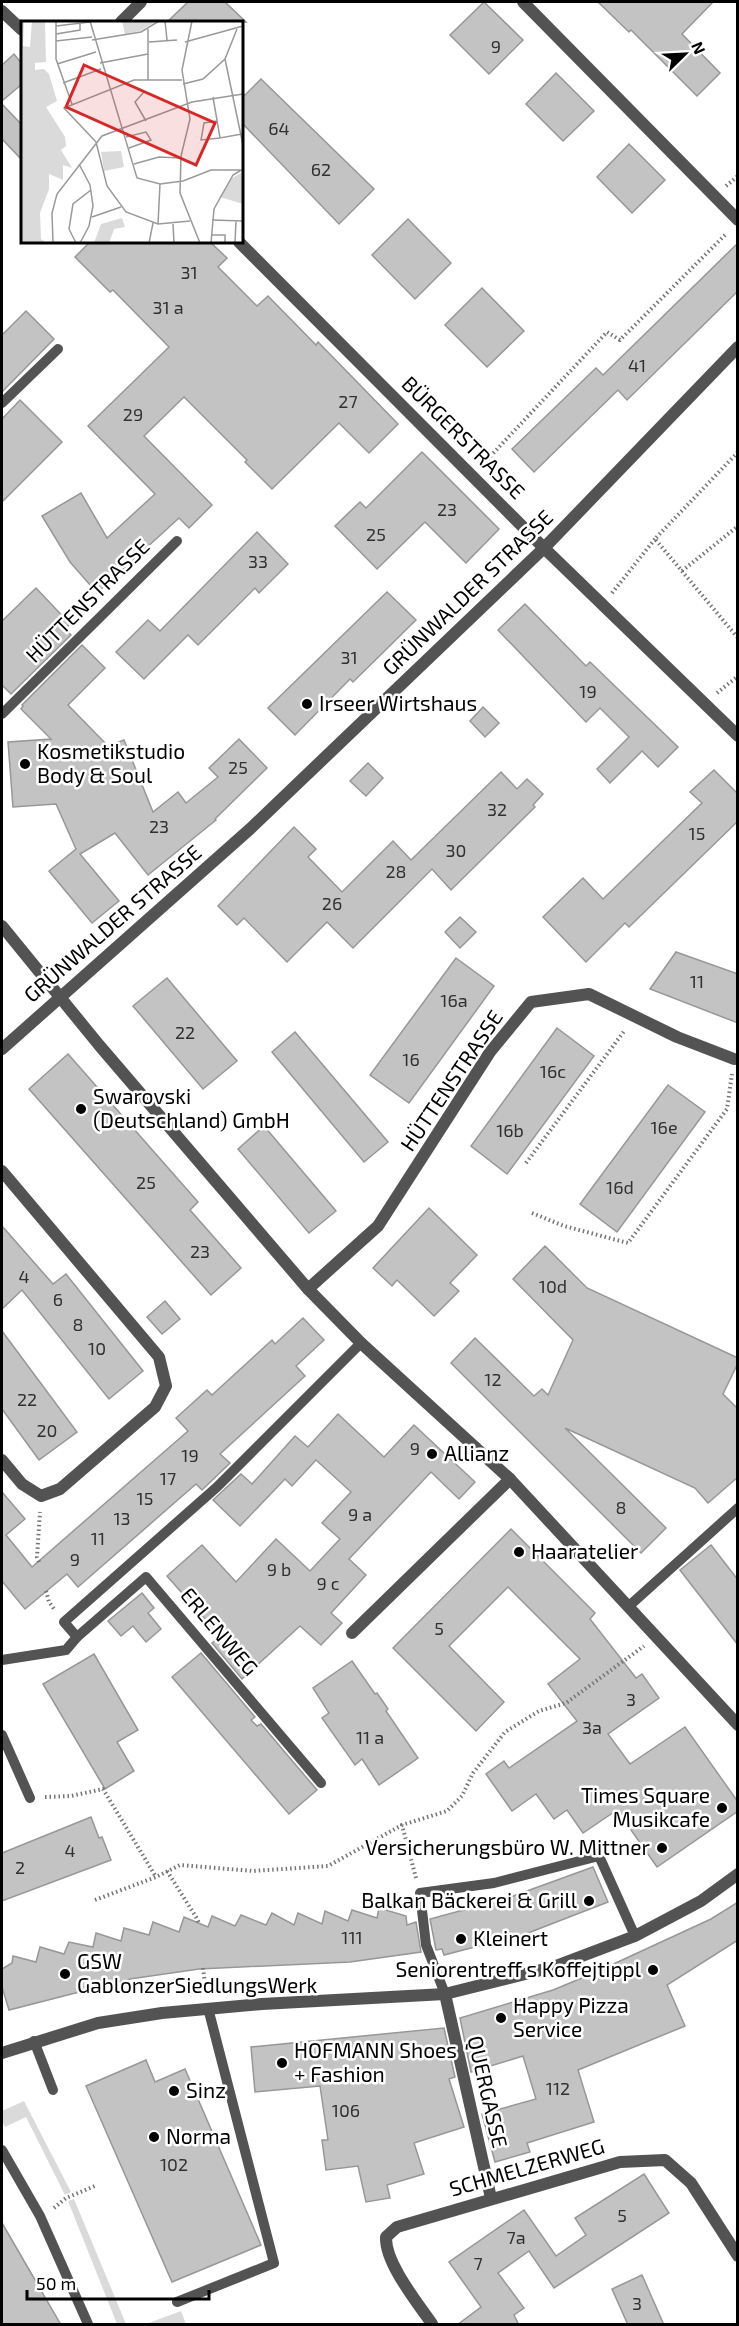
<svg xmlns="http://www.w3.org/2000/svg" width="739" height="2326" font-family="'Exo 2',sans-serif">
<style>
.green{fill:#dadada}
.building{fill:#c3c3c3;stroke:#979797;stroke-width:1.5}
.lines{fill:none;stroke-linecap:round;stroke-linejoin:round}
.path{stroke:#757575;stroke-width:4;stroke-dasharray:1.5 3;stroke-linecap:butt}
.service{stroke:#535353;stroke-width:10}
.minor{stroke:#535353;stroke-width:12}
.tertiary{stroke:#535353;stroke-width:12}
.poi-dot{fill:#000;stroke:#fff;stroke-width:2}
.labels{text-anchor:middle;stroke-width:5;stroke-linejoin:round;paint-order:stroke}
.number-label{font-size:18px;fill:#313131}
.street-label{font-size:21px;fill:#000;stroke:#fff}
.poi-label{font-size:21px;fill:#000;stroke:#fff;text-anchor:start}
.inset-road{fill:none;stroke:#999;stroke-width:1.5}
.view{fill:#d62828;fill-opacity:0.15;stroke:#d62828;stroke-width:3}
.inset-edge{fill:none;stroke:#000;stroke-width:3}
</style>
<rect width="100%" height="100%" fill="#fff"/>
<g class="green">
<path d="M24 2101 71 2192 65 2195 26 2117 5 2127 2 2121V2111Z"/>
<path d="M74 2199 126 2324H117L68 2201Z"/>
<path d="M181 2311 186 2324H146Z"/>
</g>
<g class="building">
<path d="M188 2H225L246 22H167Z"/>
<path d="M484 2 523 40 489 74 450 35Z"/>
<path d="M598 2H713L682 34 720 73 697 96 631 30 629 32Z"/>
<path d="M14 54 22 64V84L2 101V65Z"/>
<path d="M556 73 594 111 563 141 526 104Z"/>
<path d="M261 79 374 189 339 224 242 123V98Z"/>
<path d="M2 104 22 125V160L2 139Z"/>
<path d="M629 144 665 180 632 213 597 177Z"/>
<path d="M408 219 451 263 415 299 372 255Z"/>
<path d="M90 242H210L227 258 218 267 257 306 268 296 316 345 318 342 398 424 369 453 339 423 272 489 245 462 247 460 184 397 144 436 212 505 189 528 179 518 97 593 70 562 42 516 81 493 107 538 155 494 88 426 169 347 113 290 110 292 75 257Z"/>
<path d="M738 243V291L627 400 618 390 534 472 512 449 596 368 603 375Z"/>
<path d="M482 288 524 331 487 367 445 325Z"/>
<path d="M26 311 54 339 2 392V335Z"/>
<path d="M20 400 62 442 2 502V419Z"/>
<path d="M422 452 499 529 466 563 425 522 377 569 335 526 360 502 366 508Z"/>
<path d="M257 532 288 564 259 593 255 588 198 645 188 635 144 679 116 652 148 620 160 631Z"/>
<path d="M36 588 70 624 65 629 71 635 11 694 2 685V621Z"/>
<path d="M387 592 416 620 353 682 350 679 295 735 268 708Z"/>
<path d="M525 604 586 666 590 662 678 747 658 767 642 751 610 783 597 769 629 737 600 708 586 722 498 630Z"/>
<path d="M82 645 105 668 68 705 108 746 124 740 153 812 178 792 186 803 218 777 209 768 239 739 267 768 215 819 216 820 148 875 115 833 80 854 119 901 92 923 49 871 76 849 56 804 13 807 8 742 51 739 21 709 23 706 22 705Z"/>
<path d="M483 707 499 723 485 737 470 721Z"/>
<path d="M368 763 383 778 366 796 350 781Z"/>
<path d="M714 770 738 794V821L629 927 625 923 586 962 543 917 583 878 603 899 702 803 690 792Z"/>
<path d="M501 772 517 789 527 779 543 794 533 805 535 807 451 890 432 869 353 948 327 922 287 962 244 918 237 925 218 906 294 827 316 849 308 857 342 892 393 841 411 860Z"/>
<path d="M460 917 476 932 460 948 445 932Z"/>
<path d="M676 952 738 974V1023L650 989Z"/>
<path d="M456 958 494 986 409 1103 370 1075Z"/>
<path d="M167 978 237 1061 203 1089 133 1006Z"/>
<path d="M557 1028 594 1056 507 1174 471 1146Z"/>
<path d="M295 1032 388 1142 364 1162 272 1052Z"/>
<path d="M68 1054 198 1202 190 1210 241 1268 211 1295 29 1089Z"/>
<path d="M668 1085 705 1112 617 1232 580 1204Z"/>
<path d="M264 1126 336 1211 309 1233 238 1149Z"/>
<path d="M429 1208 477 1255 450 1283 459 1291 434 1316 397 1280 392 1286 373 1268Z"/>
<path d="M2 1226 53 1284 66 1274 143 1371 109 1399 22 1290 2 1309Z"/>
<path d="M545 1246 587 1288 738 1358V1363L723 1394 738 1409V1477L708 1503 695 1488 565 1428 666 1528 641 1553 451 1363 475 1338 534 1396 542 1389 548 1395 573 1340 513 1279Z"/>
<path d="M165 1301 180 1319 162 1334 147 1317Z"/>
<path d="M303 1318 324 1340 296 1366 305 1376 220 1454 230 1463 202 1490 196 1484 78 1587 67 1574 25 1609 2 1581V1492L25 1519 6 1535 32 1567 188 1431 176 1418 207 1390 212 1395 272 1340 275 1344Z"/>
<path d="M2 1331 77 1432 39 1460 2 1409Z"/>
<path d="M338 1414 384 1457 414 1425 475 1482 459 1499 431 1472 349 1559 366 1575 331 1613 342 1623 321 1645 300 1626 242 1679 212 1643 220 1636 167 1576 202 1545 236 1582 276 1539 310 1571 340 1539 322 1523 351 1492 316 1460 292 1486 285 1479 240 1526 213 1500 241 1474 252 1484 295 1436 308 1447Z"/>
<path d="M511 1529 595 1613 590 1619 636 1678 642 1674 659 1698 608 1734 630 1764 685 1727 738 1802V1811L657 1867 617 1810 583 1833 567 1810 554 1819 536 1794 512 1811 486 1774 504 1761 509 1768 577 1721 548 1684 580 1659 508 1587 449 1646 504 1702 476 1731 393 1648Z"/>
<path d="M711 1545 738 1580V1645L680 1570Z"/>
<path d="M142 1593 154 1608 148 1613 161 1629 146 1642 133 1626 121 1636 108 1621Z"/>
<path d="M201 1653 255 1717 251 1720 257 1726 261 1724 317 1790 289 1814 172 1677Z"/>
<path d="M94 1654 138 1730 117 1742 134 1771 105 1789 43 1684Z"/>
<path d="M352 1661 375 1694 377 1693 388 1709 386 1711 418 1758 379 1785 362 1759 355 1765 322 1718 329 1713 313 1688Z"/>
<path d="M91 1817 99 1838 102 1837 111 1860 2 1901V1853Z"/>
<path d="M593 1867 608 1902 528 1933 444 1955 442 1949 436 1950 430 1919 482 1905 483 1907Z"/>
<path d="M738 1902V1940L667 1985 685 2026 578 2070 594 2122 527 2143 530 2152 495 2162 482 2114 536 2099 523 2056 471 2072 460 2018 553 1990 594 1973 711 1919Z"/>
<path d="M379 1908 406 1916 407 1925 416 1922 421 1952 350 1962 199 1969 130 1979 9 2010 2 1987V1969L12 1963 13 1956 36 1962 40 1947 64 1954 69 1942 93 1947 96 1933 121 1941 124 1928 149 1935 153 1922 179 1932 184 1917 208 1927 212 1916 235 1926 241 1915 266 1925 272 1913 294 1925 298 1913 322 1924 325 1911 348 1921 352 1910 377 1918Z"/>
<path d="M444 2028 455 2077 449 2079 464 2127 414 2143 424 2174 387 2185 390 2198 366 2202 358 2166 326 2170 322 2140H328L320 2086 255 2092 251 2047Z"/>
<path d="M146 2060 155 2082 185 2069 261 2245 172 2282 86 2086Z"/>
<path d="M644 2174 669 2213 554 2288 529 2251 498 2273 524 2308 514 2315 519 2325H457L481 2307 449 2262 524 2210 556 2256 586 2235 575 2218Z"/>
<path d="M2 2223 31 2273 61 2325H2Z"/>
<path d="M642 2275 664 2325H628L612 2289Z"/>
</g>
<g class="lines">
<g class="path">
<path d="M726 186 738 176"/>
<path d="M738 452 655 539 738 638"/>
<path d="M484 463 607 332 620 340 727 233"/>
<path d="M682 571 738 526"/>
<path d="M612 593 655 539"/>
<path d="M717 693 738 676"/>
<path d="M526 1163 625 1030"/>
<path d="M532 1213 564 1226 628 1243 727 1109 732 1074"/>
<path d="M39 1562 37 1557 40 1512"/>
<path d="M46 1591 49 1602 54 1609"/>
<path d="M45 1797 71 1796 103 1789 156 1877"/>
<path d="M167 1871 196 1917 199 1923"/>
<path d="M416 1878 402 1825 447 1811 462 1796 473 1773 505 1732 539 1711 566 1703 644 1646"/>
<path d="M95 1900 156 1877 180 1865 253 1871 328 1866 402 1825"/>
<path d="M203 1968 206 1991"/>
<path d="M54 2208 66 2198 95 2186"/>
</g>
<g class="service">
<path d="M2 403 58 349"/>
<path d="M2 714 177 541"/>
<path d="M629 1606 738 1508"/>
<path d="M77 1637 146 1577 321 1783"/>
<path d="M2 1660 66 1650 77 1637 64 1622 217 1487 361 1343"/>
<path d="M2 1735 30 1798"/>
<path d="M445 1994 426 1945 420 1893 494 1883 599 1856 635 1936"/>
<path d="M34 2041 53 2090"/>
<path d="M2 2150 40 2216 88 2324"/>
<path d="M177 2302 274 2263 208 2008"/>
</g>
<g class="minor">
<path d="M523 2 738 220"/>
<path d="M2 11 22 30"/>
<path d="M121 22 141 2"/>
<path d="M239 242 544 548 738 736"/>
<path d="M2 926 99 1045 308 1289 361 1343 510 1479 738 1725"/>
<path d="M2 1049 250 829 544 548 738 347"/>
<path d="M2 1171 159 1357 166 1386 155 1407 60 1489 41 1496 22 1484 2 1460"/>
<path d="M308 1289 378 1226 490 1052 531 1002 589 994 677 1037 734 1059"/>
<path d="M352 1633 510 1479"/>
<path d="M445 1994 491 2198"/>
<path d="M432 2324C417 2302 385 2263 386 2237L397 2227 620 2162 665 2160 691 2183 738 2256"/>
</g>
<path class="tertiary" d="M2 2053 98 2023 162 2013 262 2004 445 1994 553 1967 635 1936 701 1901 738 1874"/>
</g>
<g class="poi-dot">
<circle cx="307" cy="704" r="6"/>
<circle cx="25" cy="764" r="6"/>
<circle cx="81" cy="1109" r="6"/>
<circle cx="432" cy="1454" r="6"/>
<circle cx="519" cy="1552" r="6"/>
<circle cx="722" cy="1808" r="6"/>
<circle cx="662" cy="1848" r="6"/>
<circle cx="589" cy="1901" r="6"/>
<circle cx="461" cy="1939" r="6"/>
<circle cx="653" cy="1970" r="6"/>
<circle cx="65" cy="1974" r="6"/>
<circle cx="501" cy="2018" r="6"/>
<circle cx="282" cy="2063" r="6"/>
<circle cx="174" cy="2091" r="6"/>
<circle cx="154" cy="2137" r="6"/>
</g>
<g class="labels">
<g class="number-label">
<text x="496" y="53">9</text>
<text x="279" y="135">64</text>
<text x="321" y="176">62</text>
<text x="189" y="279">31</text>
<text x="168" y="314">31 a</text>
<text x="637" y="372">41</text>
<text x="348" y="408">27</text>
<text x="133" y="421">29</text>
<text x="447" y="516">23</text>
<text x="376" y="541">25</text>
<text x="258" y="568">33</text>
<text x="349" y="664">31</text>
<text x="588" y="698">19</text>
<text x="238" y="774">25</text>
<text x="497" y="816">32</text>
<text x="159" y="833">23</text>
<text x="697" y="840">15</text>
<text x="456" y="857">30</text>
<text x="396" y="878">28</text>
<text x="332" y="910">26</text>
<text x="697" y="988">11</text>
<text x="454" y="1007">16a</text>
<text x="185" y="1039">22</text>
<text x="411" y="1066">16</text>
<text x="553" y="1078">16c</text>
<text x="664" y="1134">16e</text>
<text x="510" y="1137">16b</text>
<text x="146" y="1189">25</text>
<text x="620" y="1194">16d</text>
<text x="200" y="1258">23</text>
<text x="24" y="1283">4</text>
<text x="553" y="1293">10d</text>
<text x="58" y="1306">6</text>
<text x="78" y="1331">8</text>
<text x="97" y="1355">10</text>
<text x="493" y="1386">12</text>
<text x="27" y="1406">22</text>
<text x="47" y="1437">20</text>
<text x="415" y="1455">9</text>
<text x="190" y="1462">19</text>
<text x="168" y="1485">17</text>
<text x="145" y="1505">15</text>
<text x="621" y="1514">8</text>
<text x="360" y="1521">9 a</text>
<text x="122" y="1525">13</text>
<text x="98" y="1545">11</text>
<text x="75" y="1566">9</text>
<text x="279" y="1576">9 b</text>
<text x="328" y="1590">9 c</text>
<text x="439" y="1635">5</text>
<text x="631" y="1706">3</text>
<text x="592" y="1734">3a</text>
<text x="370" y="1744">11 a</text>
<text x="70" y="1857">4</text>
<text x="20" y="1874">2</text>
<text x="352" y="1944">111</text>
<text x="558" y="2095">112</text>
<text x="346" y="2117">106</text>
<text x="174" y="2171">102</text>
<text x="622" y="2222">5</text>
<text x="516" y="2244">7a</text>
<text x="478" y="2270">7</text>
<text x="637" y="2310">3</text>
</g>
<g class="street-label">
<text transform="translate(463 438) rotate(45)" y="7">BÜRGERSTRASSE</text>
<text transform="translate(468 593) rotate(-44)" y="7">GRÜNWALDER STRASSE</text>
<text transform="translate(88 601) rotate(-45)" y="7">HÜTTENSTRASSE</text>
<text transform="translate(113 924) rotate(-41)" y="7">GRÜNWALDER STRASSE</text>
<text transform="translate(452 1081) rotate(-56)" y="7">HÜTTENSTRASSE</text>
<text transform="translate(219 1632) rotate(50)" y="7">ERLENWEG</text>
<text transform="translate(487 2092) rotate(77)" y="7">QUERGASSE</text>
<text transform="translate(527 2168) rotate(-16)" y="7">SCHMELZERWEG</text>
</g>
<g class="poi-label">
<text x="319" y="711">Irseer Wirtshaus</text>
<text x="37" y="759">Kosmetikstudio<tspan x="37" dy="24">Body &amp; Soul</tspan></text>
<text x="93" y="1104">Swarovski<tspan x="93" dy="24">(Deutschland) GmbH</tspan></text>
<text x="444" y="1461">Allianz</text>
<text x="531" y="1559">Haaratelier</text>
<text x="710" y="1803" text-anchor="end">Times Square<tspan x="710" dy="24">Musikcafe</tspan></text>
<text x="650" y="1855" text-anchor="end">Versicherungsbüro W. Mittner</text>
<text x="577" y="1908" text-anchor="end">Balkan Bäckerei &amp; Grill</text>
<text x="473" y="1946">Kleinert</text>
<text x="77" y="1969">GSW<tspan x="77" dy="24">GablonzerSiedlungsWerk</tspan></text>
<text x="641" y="1977" text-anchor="end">Seniorentreff s Koffejtippl</text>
<text x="513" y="2013">Happy Pizza<tspan x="513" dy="24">Service</tspan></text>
<text x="294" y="2058">HOFMANN Shoes<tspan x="294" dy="24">+ Fashion</tspan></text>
<text x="186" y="2098">Sinz</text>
<text x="166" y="2144">Norma</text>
</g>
</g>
<g transform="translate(21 21)">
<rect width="222" height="222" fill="#fff"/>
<path d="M0 0H3L2 25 9 26 11 0H24L25 41 14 42V49L23 48 28 53 36 80 25 86 44 116 45 125 40 129 51 147 42 144V159L28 153V168L19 192 20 218 26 222H0ZM101 0H135L119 10 104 13ZM100 130 103 146 83 150 80 131ZM222 151V183L199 176 211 157ZM101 197 104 206 93 208 88 222H73L80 203Z" fill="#dadada"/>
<path class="inset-road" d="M35 0V38L51 83M69 0 116 157 139 163 162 160 190 149H219M144 0 146 19M171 0 161 49 169 98 160 135 159 172 179 222M35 5 69 1M127 8V59M35 13 59 9V3M71 19 120 11 138 0M35 20 71 16M128 21 156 19M164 21 222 5M204 38 222 124M79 42 127 33M36 43 75 31M42 62 80 48M162 63 182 58 204 38 216 8M123 71 114 81 125 100M192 76 199 117 221 113M196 100 183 102 180 119 199 117M105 116 125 111 130 119 108 127M75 121 43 87 113 59H161M75 121 86 165 105 191 137 203 169 200M58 143 69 164 72 185 68 205 59 222M113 143 138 136 160 137M71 196 100 186M191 199 222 200M137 203 139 163M152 203 153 222M191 214H204V222M32 222 31 192 36 173 81 115 171 81 222 73M55 222 48 208 52 183 70 169M128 222 132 202M190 222 193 188 212 154 222 148M214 222 215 200"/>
<path class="view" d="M63 44 194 102 175 144 45 86Z"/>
<rect width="222" height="222" class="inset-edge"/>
</g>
<rect width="739" height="2326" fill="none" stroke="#000000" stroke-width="6"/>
<g transform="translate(685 54) rotate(66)" stroke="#ffffff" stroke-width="4.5" paint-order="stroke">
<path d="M0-4.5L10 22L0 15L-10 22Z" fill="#000000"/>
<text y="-9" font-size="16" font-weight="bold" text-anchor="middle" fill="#000000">N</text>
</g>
<path d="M27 2290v9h182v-9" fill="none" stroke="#000000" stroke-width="3"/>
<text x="36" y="2290" font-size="18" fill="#000000" stroke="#ffffff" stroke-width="4.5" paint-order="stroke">50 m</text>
</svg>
